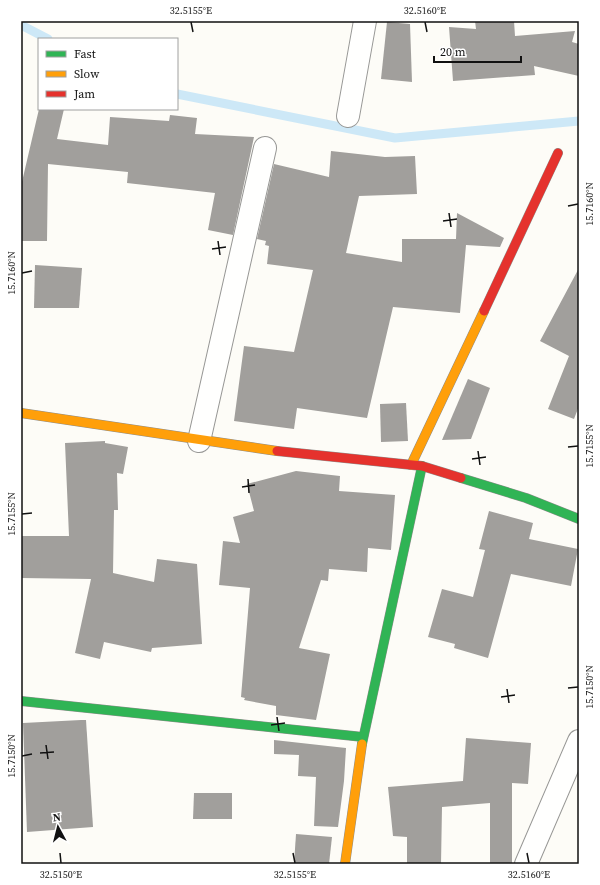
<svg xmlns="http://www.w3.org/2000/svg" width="600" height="885" font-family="'Source Serif 4',serif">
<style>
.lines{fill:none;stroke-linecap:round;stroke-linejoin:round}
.stream{stroke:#cde8f7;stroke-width:9}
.building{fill:#a19f9c}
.street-casing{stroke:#979795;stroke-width:24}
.fast-casing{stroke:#8e8d8b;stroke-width:10}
.slow-casing{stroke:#8e8d8b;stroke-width:10}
.jam-casing{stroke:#8e8d8b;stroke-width:10}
.street{stroke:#fffffe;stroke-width:22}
.fast{stroke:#30b455;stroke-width:9}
.slow{stroke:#ff9f0a;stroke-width:9}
.jam{stroke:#e5322d;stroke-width:9}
.ticks{fill:none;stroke:#111;stroke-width:1.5}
.neatline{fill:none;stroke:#111;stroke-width:1.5}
.ticks-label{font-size:10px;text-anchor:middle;fill:#111}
</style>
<rect width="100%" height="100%" fill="#fdfcf7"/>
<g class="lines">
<g class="stream">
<path d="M21 25 48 39"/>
<path d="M177 94 395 138 579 121"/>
</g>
</g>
<g class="building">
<path d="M475 21H514L515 36 575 31 572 42 579 44V76L534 66 535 75 453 81 449 27 476 29Z"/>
<path d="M387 22 410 24 412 82 381 79Z"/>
<path d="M39 109H64L57 139 108 145 110 117 169 121 170 115 197 118 195 134 254 137 233 235 208 230 215 193 127 183 128 172 48 164 47 241H21V186Z"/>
<path d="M331 151 385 157 415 156 417 194 359 196 346 253 402 262V239H456L457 213 504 238 500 247 466 245 460 313 393 307 367 418 297 408 294 429 234 421 244 346 294 352 313 270 267 264 269 246 265 245 266 241 257 239 274 164 329 177Z"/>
<path d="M35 265 82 268 79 308H34Z"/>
<path d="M579 268V406L574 419 548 409 569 356 540 341Z"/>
<path d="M468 379 490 388 471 439 442 440Z"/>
<path d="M406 403 408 441 381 442 380 404Z"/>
<path d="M105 441V443L128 447 123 474 117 473 118 510H114L113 573 154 582 157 559 197 564 202 644 152 648 151 652 104 642 100 659 75 653 91 579 21 578V536H69L65 443Z"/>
<path d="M296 471 340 476 339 491 395 495 391 550 368 548 367 572 329 569 328 581 321 580 299 648 330 654 316 720 276 715V706L244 700 245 698 241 697 250 588 219 585 223 541 240 543 233 517 254 511 247 484Z"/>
<path d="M489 511 533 523 529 539 578 549 571 586 511 574 488 658 454 648 455 644 428 637 442 589 473 597 485 550 479 549Z"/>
<path d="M81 720H86L93 827 27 832 23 723Z"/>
<path d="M466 738 531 743 528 784 512 783V864H490V803L442 807 441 864H407V837L393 836 388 787 463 781Z"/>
<path d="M274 740 346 748 344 781 338 827 314 826 316 777 298 776 299 755 274 754Z"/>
<path d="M194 793H232V819H193Z"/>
<path d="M296 834 332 837 329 864H294Z"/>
</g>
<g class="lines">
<g class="street-casing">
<g id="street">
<path d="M348 116 365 21"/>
<path d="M199 441 265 148"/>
<path d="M526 864 579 741"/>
</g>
</g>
<g class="fast-casing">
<g id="fast">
<path d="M461 478 526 498 579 519"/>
<path d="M21 701 363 737"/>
<path d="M362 744 422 466"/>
</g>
</g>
<g class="slow-casing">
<g id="slow">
<path d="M21 413 277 451"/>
<path d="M411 465 484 311"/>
<path d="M345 864 362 744"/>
</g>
</g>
<g class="jam-casing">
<g id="jam">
<path d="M484 311 558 153"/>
<path d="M277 451 422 466 461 478"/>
</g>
</g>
<use href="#street" class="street"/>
<use href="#fast" class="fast"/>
<use href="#slow" class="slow"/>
<use href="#jam" class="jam"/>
</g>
<path class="ticks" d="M191 22 193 32M425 22 427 32M568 206 578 204M449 213 451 227M443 221 457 219M218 241 220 255M212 249 226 247M22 273 32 271M568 447 578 446M478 451 480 465M472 459 486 457M248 479 249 493M242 487 255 485M22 514 32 513M568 688 578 687M507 689 509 703M501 697 515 695M277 717 279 731M271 725 285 723M46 745 48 759M40 753 54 752M22 756 32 754M60 853 61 863M293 853 295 863M527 853 529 863"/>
<rect width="600" height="885" fill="none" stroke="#ffffff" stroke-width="44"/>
<rect x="38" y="38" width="140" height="72" fill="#ffffff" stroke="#a0a0a0"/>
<rect x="46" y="51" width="20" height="6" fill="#30b455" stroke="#a0a0a0"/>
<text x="74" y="58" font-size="12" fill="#111111">Fast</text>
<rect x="46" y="71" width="20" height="6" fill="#ff9f0a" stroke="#a0a0a0"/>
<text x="74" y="78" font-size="12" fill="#111111">Slow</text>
<rect x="46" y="91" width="20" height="6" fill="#e5322d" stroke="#a0a0a0"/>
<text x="74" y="98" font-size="12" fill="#111111">Jam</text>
<g transform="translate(58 827) rotate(353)" stroke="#ffffff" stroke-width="3" paint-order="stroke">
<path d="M0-3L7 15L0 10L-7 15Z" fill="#111111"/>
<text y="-6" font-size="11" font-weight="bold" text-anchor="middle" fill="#111111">N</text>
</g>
<path d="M434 56v6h87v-6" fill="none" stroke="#111111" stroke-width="2"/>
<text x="440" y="56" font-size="12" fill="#111111" stroke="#ffffff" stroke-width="3" paint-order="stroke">20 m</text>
<rect x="22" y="22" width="556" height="841" class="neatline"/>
<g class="ticks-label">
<text x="191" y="14">32.5155°E</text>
<text x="425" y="14">32.5160°E</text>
<text transform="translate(589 204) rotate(-90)" y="4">15.7160°N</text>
<text transform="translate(11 273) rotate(-90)" y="4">15.7160°N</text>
<text transform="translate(589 446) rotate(-90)" y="4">15.7155°N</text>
<text transform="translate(11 514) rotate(-90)" y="4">15.7155°N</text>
<text transform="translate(589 687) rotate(-90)" y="4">15.7150°N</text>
<text transform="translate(11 756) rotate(-90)" y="4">15.7150°N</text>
<text x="61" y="878">32.5150°E</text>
<text x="295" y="878">32.5155°E</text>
<text x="529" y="878">32.5160°E</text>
</g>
</svg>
